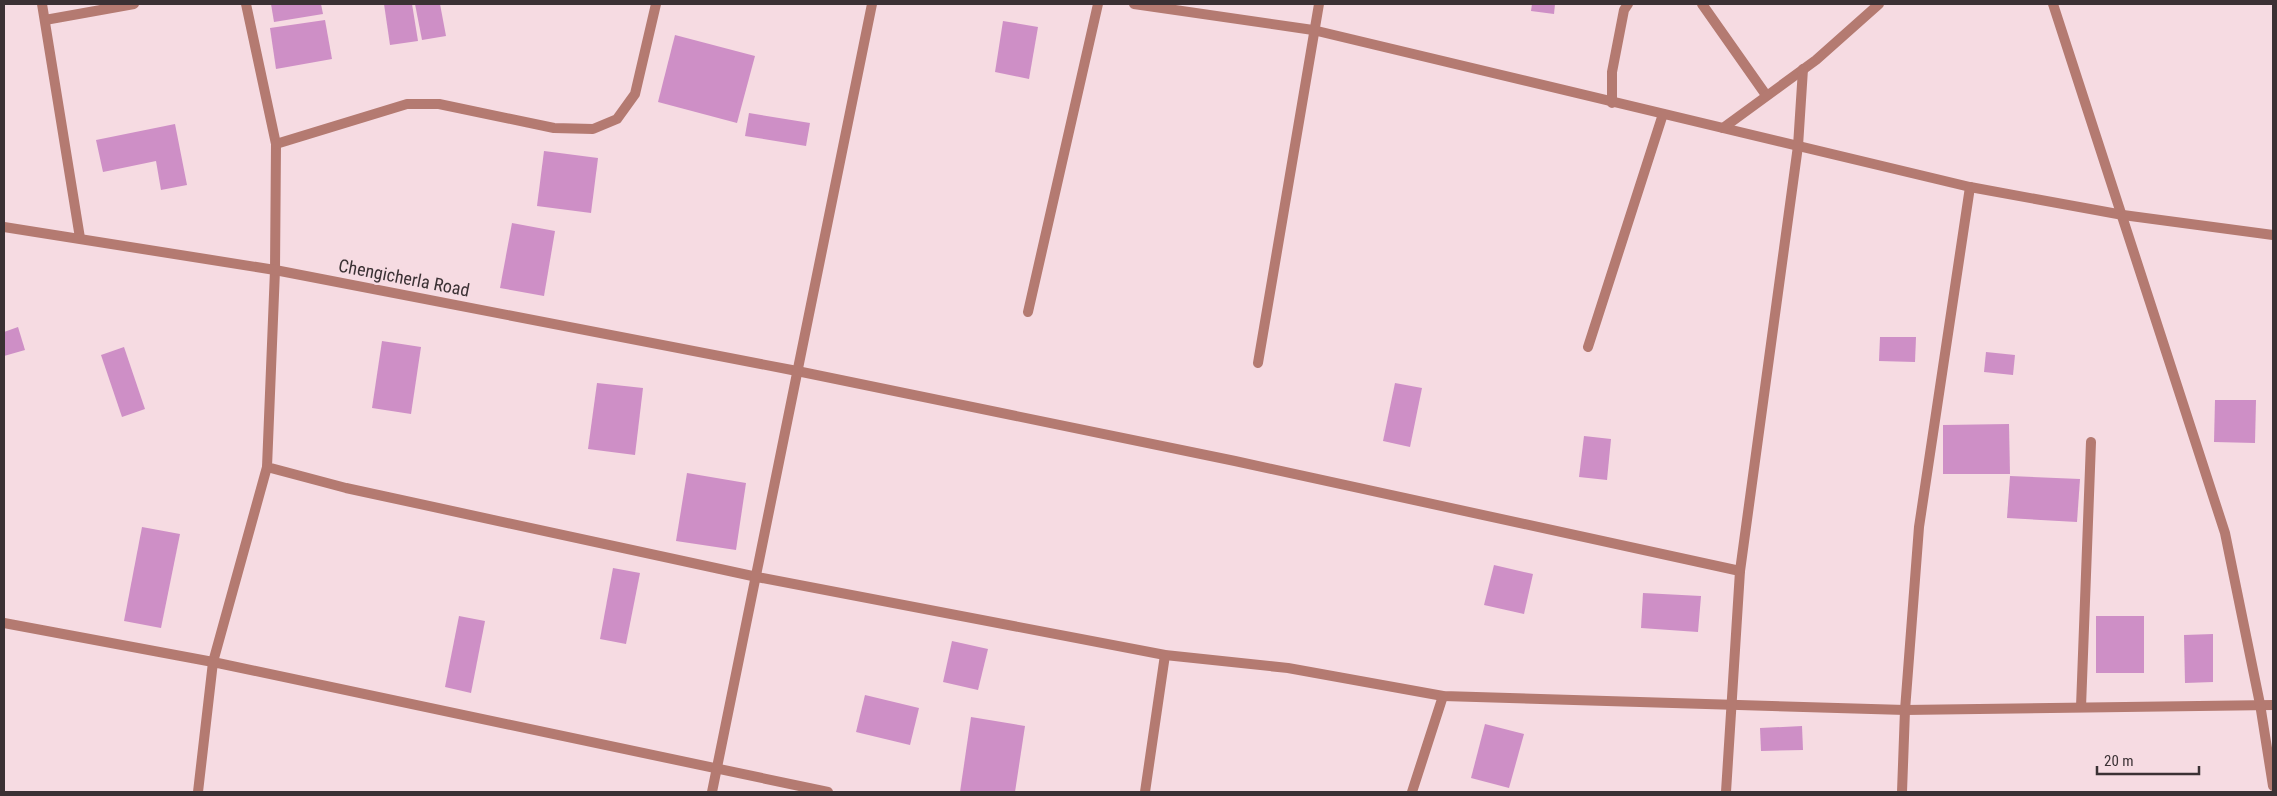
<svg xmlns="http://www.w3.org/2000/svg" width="2277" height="796" font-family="'Roboto Condensed',sans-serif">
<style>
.building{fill:#ce8fc6}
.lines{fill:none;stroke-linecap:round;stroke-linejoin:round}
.street{stroke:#b47a71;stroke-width:10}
.labels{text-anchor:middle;stroke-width:5;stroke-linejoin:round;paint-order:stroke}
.street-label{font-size:18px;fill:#3b3134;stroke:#f6dbe2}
</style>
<rect width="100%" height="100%" fill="#f6dbe2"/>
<g class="building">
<path d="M271 4H321L323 14 274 22Z"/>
<path d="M384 4H412L418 41 390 45Z"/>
<path d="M415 4H440L446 36 422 40Z"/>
<path d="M1532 4H1555L1554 14 1531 11Z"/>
<path d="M325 20 332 59 276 69 270 28Z"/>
<path d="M1003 21 1038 27 1029 79 995 72Z"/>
<path d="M675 35 755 56 737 123 658 102Z"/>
<path d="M749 113 810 123 806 146 745 136Z"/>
<path d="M175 124 187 185 161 190 156 161 103 172 96 140Z"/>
<path d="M544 151 598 158 591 213 537 206Z"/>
<path d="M512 223 555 231 544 296 500 288Z"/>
<path d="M18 327 25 350 4 356V332Z"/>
<path d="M1880 337H1916L1915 362 1879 361Z"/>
<path d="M382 341 421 347 411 414 372 408Z"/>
<path d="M124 347 145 409 122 417 101 355Z"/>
<path d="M1986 352 2015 355 2013 375 1984 372Z"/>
<path d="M597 383 643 388 635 455 588 449Z"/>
<path d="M1395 383 1422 388 1410 447 1383 441Z"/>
<path d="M2215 400H2256L2255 443 2214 442Z"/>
<path d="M2009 424 2010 474H1943V425Z"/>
<path d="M1584 436 1611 439 1607 480 1579 477Z"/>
<path d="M687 473 746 483 736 550 676 541Z"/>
<path d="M2010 476 2080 479 2077 522 2007 518Z"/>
<path d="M142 527 180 534 161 628 124 621Z"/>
<path d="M1494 565 1533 574 1524 614 1484 605Z"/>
<path d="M613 568 640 573 626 644 600 639Z"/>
<path d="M1643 593 1701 596 1698 632 1641 628Z"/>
<path d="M459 616 485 621 471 693 445 687Z"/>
<rect x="2096" y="616" width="48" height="57"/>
<path d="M2213 634V682L2185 683 2184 635Z"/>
<path d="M952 641 988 649 978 690 943 682Z"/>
<path d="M865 695 919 708 910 745 856 732Z"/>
<path d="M971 717 1025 726 1015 792H960Z"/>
<path d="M1485 724 1524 734 1509 788 1471 778Z"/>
<path d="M1802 726 1803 750 1761 751 1760 728Z"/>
</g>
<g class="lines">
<g class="street">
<path d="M42 4 80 238"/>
<path d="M246 4 276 144 275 270 267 467 346 488 757 577 1165 655 1288 668 1443 696 1905 710 2273 705"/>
<path d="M1134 4 1313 30 1970 187 1919 527 1905 710 1902 792"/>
<path d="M1702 4 1766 95"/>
<path d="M2053 4 2225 533 2260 704 2273 786"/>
<path d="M45 20 134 4"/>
<path d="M1612 103V72L1624 10 1628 4"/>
<path d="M1723 128 1816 60 1879 4"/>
<path d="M276 144 407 104H439L554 128 593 129 617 119 635 94 656 4"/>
<path d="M1970 187 2123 215 2273 235"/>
<path d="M4 227 275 270 797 371 1235 461 1740 571"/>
<path d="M1028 312 1098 4"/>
<path d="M1588 347 1663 114"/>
<path d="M1258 363 1319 4"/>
<path d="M4 623 213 662 267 467"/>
<path d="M2081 707 2091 442"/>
<path d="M198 792 213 662 828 792"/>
<path d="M712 792 872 4"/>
<path d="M1145 792 1165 655"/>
<path d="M1412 792 1443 696"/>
<path d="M1726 792 1740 571 1798 146 1803 69"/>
</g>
</g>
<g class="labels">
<g class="street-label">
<text transform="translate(404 278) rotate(11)" y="6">Chengicherla Road</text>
</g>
</g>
<rect width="2277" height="796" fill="none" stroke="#3b3134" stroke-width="10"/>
<path d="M2097 766v8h102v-8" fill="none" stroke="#3b3134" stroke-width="2.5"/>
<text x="2104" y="766" font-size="15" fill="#3b3134" stroke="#f6dbe2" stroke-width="4" paint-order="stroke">20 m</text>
</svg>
